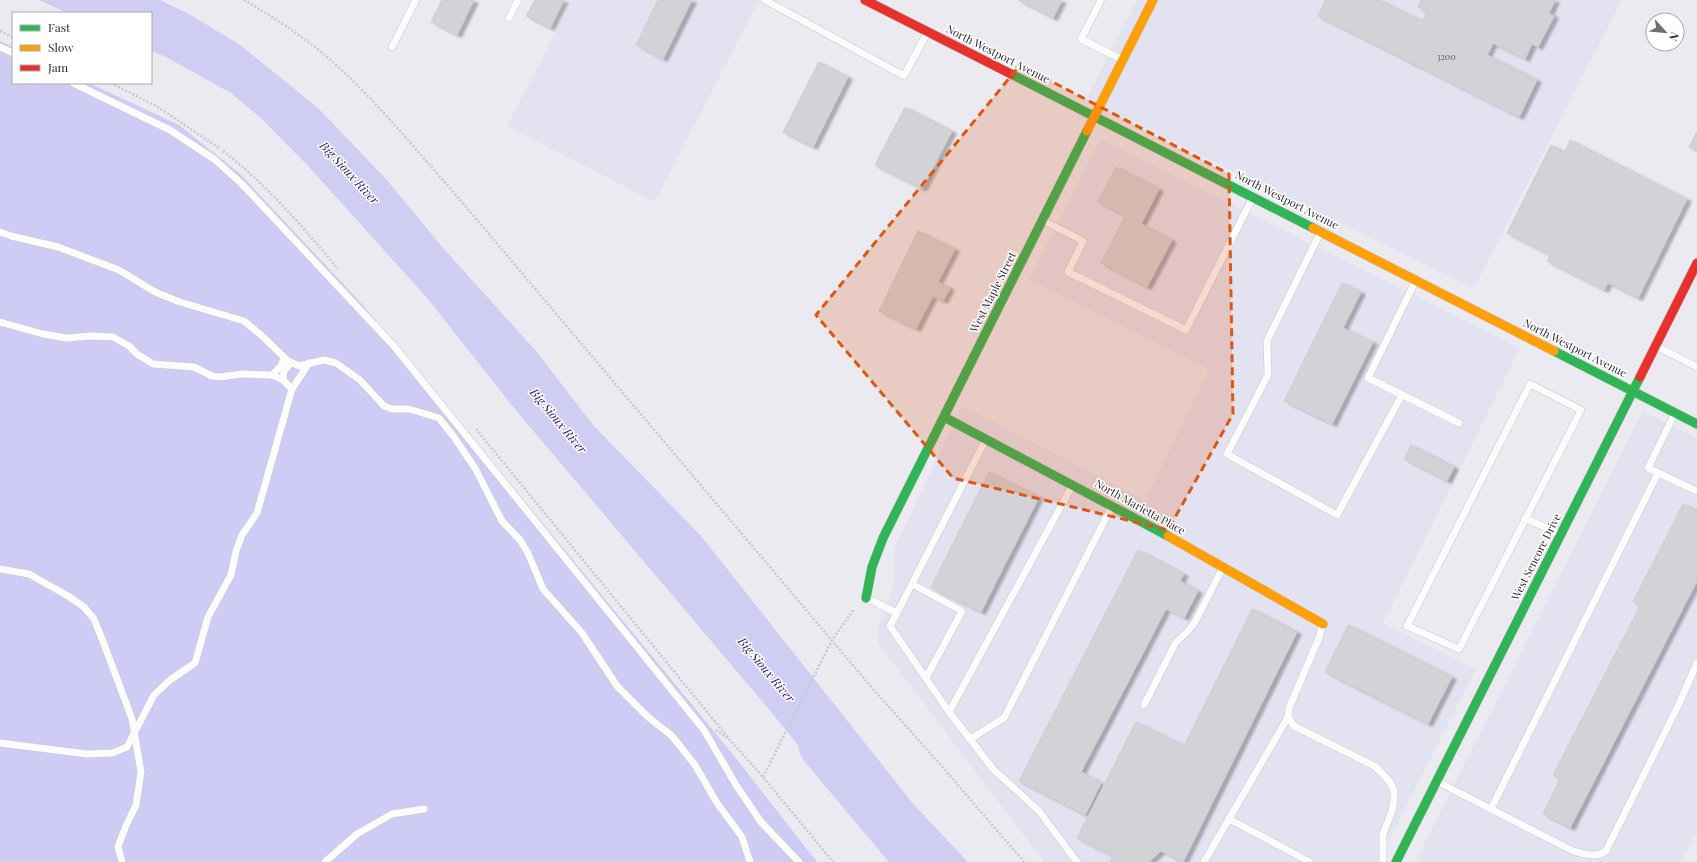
<svg xmlns="http://www.w3.org/2000/svg" width="1697" height="862" font-family="'Playfair Display',serif">
<style>
.built{fill:#e3e2f1}
.green{fill:#cecbf4}
.water{fill:#cfcdf2}
.building{fill:#d3d3d7;stroke:#ccccd1;filter:url(#shadow)}
.lines{fill:none;stroke-linecap:round;stroke-linejoin:round}
.lane-casing{stroke:#c6c6cb;stroke-width:8}
.fast-casing{stroke:#c6c6cb;stroke-width:10}
.slow-casing{stroke:#c6c6cb;stroke-width:10}
.jam-casing{stroke:#c6c6cb;stroke-width:10}
.path{stroke:#c9c9cb;stroke-width:2.5;stroke-dasharray:2 2;stroke-linecap:butt}
.lane{stroke:#fcfcfd;stroke-width:7}
.fast{stroke:#30b455;stroke-width:9}
.slow{stroke:#ff9f0a;stroke-width:9}
.jam{stroke:#e5322d;stroke-width:9}
.marked{fill:#df570e;fill-opacity:0.2;stroke:#df570e;stroke-width:3;stroke-dasharray:8 5;stroke-linejoin:round}
.labels{text-anchor:middle;stroke-width:3;stroke-linejoin:round;paint-order:stroke}
.number-label{font-size:9px;fill:#57575c}
.street-label{font-size:11px;fill:#2b2b30;stroke:#fff}
.water-label{font-size:12px;font-style:italic;fill:#301271;stroke:#fff}
</style>
<defs>
<filter id="shadow"><feDropShadow dx="4.5" dy="2.5" stdDeviation="1" flood-color="#0004"/></filter>
</defs>
<rect width="100%" height="100%" fill="#eaeaf0"/>
<g class="built">
<path d="M572 0H759L655 202 507 126Z"/>
<path d="M1137 0H1622L1474 288 1086 100Z"/>
<path d="M1100 139 1520 348 1383 623 1476 669 1378 862H1044L878 643V629L894 583 893 567 895 547 962 406 1145 500 1209 370 1029 280Z"/>
<path d="M1643 411 1697 438V832L1682 862H1424L1417 858Z"/>
</g>
<path class="green" d="M0 41 13 47V83H89L179 125 240 174 361 303 731 752 817 862H0Z"/>
<path class="water" d="M39 0H160L189 14 240 45 318 108 386 179 443 248 536 351 593 425 701 536 914 805 968 862H889L805 762 800 754 798 745 772 713 514 408 428 299 310 168 262 119 231 93 164 56 151 51V13H67Z"/>
<g class="building">
<path d="M442 0H474L457 35 431 22Z"/>
<path d="M535 0H564L550 28 526 16Z"/>
<path d="M658 0H692L663 59 636 45Z"/>
<path d="M1018 0H1062L1053 18Z"/>
<path d="M1324 0H1379L1422 21 1427 12 1418 7 1421 0H1555L1549 13 1554 16 1538 47 1532 44 1525 59 1493 43 1487 55 1537 80 1519 117 1318 16 1325 1Z"/>
<path d="M819 62 848 77 813 147 783 132Z"/>
<path d="M905 107 952 131 922 189 875 165Z"/>
<path d="M1697 132V151L1689 147Z"/>
<path d="M1570 140 1687 199 1638 298 1608 283 1604 290 1547 261 1550 255 1507 233 1551 145 1565 152Z"/>
<path d="M1116 167 1159 189 1141 224 1172 240 1147 287 1101 263 1125 216 1098 202Z"/>
<path d="M918 231 955 249 938 282 950 288 943 301 933 296 916 329 879 311Z"/>
<path d="M1342 283 1361 292 1343 328 1373 342 1332 424 1284 401Z"/>
<path d="M1411 445 1454 467 1447 481 1404 459Z"/>
<path d="M989 472 1039 497 981 612 931 587Z"/>
<path d="M1683 504 1697 511V581L1570 828 1543 814 1560 779 1553 775 1640 606 1633 602Z"/>
<path d="M1138 550 1184 574 1180 581 1198 591 1184 618 1166 609 1081 772 1101 783 1085 815 1019 781Z"/>
<path d="M1252 609 1297 632 1183 862 1161 851 1149 862H1110L1113 856 1077 838 1136 722 1184 746Z"/>
<path d="M1348 625 1452 677 1428 724 1325 672Z"/>
</g>
<g class="lines">
<g class="lane-casing">
<g id="lane">
<path d="M765 0 904 76 927 33"/>
<path d="M1101 0 1081 39 1121 59"/>
<path d="M509 18 518 0"/>
<path d="M0 47 13 53"/>
<path d="M392 47 416 0"/>
<path d="M73 83 170 130 214 159 241 183 393 345 704 730 736 785 761 822 799 862"/>
<path d="M1044 221 1083 241 1068 272 1186 330 1252 199"/>
<path d="M0 232 11 236 58 247 119 270 155 292 180 302 244 321 261 335 288 361 299 366 324 360 336 363 360 380 384 406 392 409H409L439 418 454 437 475 468 502 521 520 540 528 553 543 589 582 633 617 686 648 717 672 736 695 765 717 803 742 837 750 862"/>
<path d="M1320 233 1267 341 1268 375 1227 454 1337 515 1402 395"/>
<path d="M1415 282 1368 378 1459 423"/>
<path d="M0 322 43 334 66 338 91 336 113 337 129 346 137 354 153 364 194 367 212 376 219 377 242 374 272 375 283 380 292 389"/>
<path d="M1656 346 1697 367"/>
<path d="M272 375 281 366 284 357"/>
<path d="M283 380 284 371 291 363"/>
<path d="M1530 384 1581 410 1459 649 1407 626Z"/>
<path d="M1674 415 1648 468 1697 491"/>
<path d="M1072 486 949 712 993 769 1039 811 1077 862"/>
<path d="M1525 518 1559 534"/>
<path d="M0 569 29 574 68 596 84 607 94 619 104 644 132 719 141 772 136 805 125 828 118 847 122 862"/>
<path d="M912 584 962 611 926 678"/>
<path d="M867 598 897 613 890 626 949 712"/>
<path d="M897 613 985 441"/>
<path d="M1322 626 1319 638 1289 708 1288 717 1294 726 1376 767 1390 782 1394 791V800L1392 811 1383 834V862"/>
<path d="M1144 705 1176 642 1189 630 1195 622 1222 569"/>
<path d="M970 739 1004 718 1111 508"/>
<path d="M0 743 87 754 112 753 127 747 154 695 170 680 195 663 208 617 231 575 236 551 242 535 257 513 292 389 309 363"/>
<path d="M1438 782 1573 851C1585 854 1595 858 1606 851L1679 704 1697 663"/>
<path d="M1491 809 1658 473"/>
<path d="M1229 819 1310 862"/>
<path d="M325 862 357 834 392 814 424 809"/>
<path d="M1204 862 1288 717"/>
</g>
</g>
<g class="fast-casing">
<g id="fast">
<path d="M1011 74 1313 228"/>
<path d="M1554 351 1697 424"/>
<path d="M944 417 1168 536"/>
<path d="M866 598 872 567 883 538 1087 131"/>
<path d="M1396 862 1640 377"/>
</g>
</g>
<g class="slow-casing">
<g id="slow">
<path d="M1087 131 1153 0"/>
<path d="M1313 228 1554 351"/>
<path d="M1168 536 1323 624"/>
</g>
</g>
<g class="jam-casing">
<g id="jam">
<path d="M865 0 1011 74"/>
<path d="M1640 377 1697 263"/>
</g>
</g>
<g class="path">
<path d="M244 0C270 15 296 32 320 51 368 91 408 141 450 188L872 688 938 762 1024 862"/>
<path d="M0 31 13 37"/>
<path d="M111 83 158 107 219 148"/>
<path d="M223 151C266 184 303 227 338 269"/>
<path d="M476 429 730 740 763 777 833 862"/>
<path d="M716 730 727 738"/>
<path d="M763 777 832 640 854 609"/>
</g>
<use href="#lane" class="lane"/>
<use href="#fast" class="fast"/>
<use href="#slow" class="slow"/>
<use href="#jam" class="jam"/>
</g>
<path class="marked" d="M1020 65 1229 174 1233 414 1168 530 953 478 816 315Z"/>
<g class="labels">
<g class="number-label">
<text x="1446" y="60">3200</text>
</g>
<g class="street-label">
<text transform="translate(998 54) rotate(27)" y="4">North Westport Avenue</text>
<text transform="translate(1287 200) rotate(27)" y="4">North Westport Avenue</text>
<text transform="translate(993 292) rotate(-63)" y="4">West Maple Street</text>
<text transform="translate(1575 348) rotate(27)" y="4">North Westport Avenue</text>
<text transform="translate(1140 507) rotate(29)" y="4">North Marietta Place</text>
<text transform="translate(1536 557) rotate(-63)" y="4">West Sencore Drive</text>
</g>
<g class="water-label">
<text transform="translate(349 173) rotate(47)" y="4">Big Sioux River</text>
<text transform="translate(558 421) rotate(50)" y="4">Big Sioux River</text>
<text transform="translate(766 670) rotate(50)" y="4">Big Sioux River</text>
</g>
</g>
<rect x="12" y="12" width="140" height="72" fill="#ffffff" stroke="#aaaaac"/>
<rect x="20" y="25" width="20" height="6" fill="#30b455" stroke="#aaaaac"/>
<text x="48" y="32" font-size="12" fill="#2b2b30">Fast</text>
<rect x="20" y="45" width="20" height="6" fill="#ff9f0a" stroke="#aaaaac"/>
<text x="48" y="52" font-size="12" fill="#2b2b30">Slow</text>
<rect x="20" y="65" width="20" height="6" fill="#e5322d" stroke="#aaaaac"/>
<text x="48" y="72" font-size="12" fill="#2b2b30">Jam</text>
<g transform="translate(1665 32) rotate(117)"><circle r="19" fill="#ffffff" stroke="#aaaaac"/>
<path d="M0-3L7 15L0 10L-7 15Z" fill="#6e6e73"/>
<text y="-6" font-size="11" font-weight="bold" text-anchor="middle" fill="#2b2b30">N</text>
</g>
</svg>
